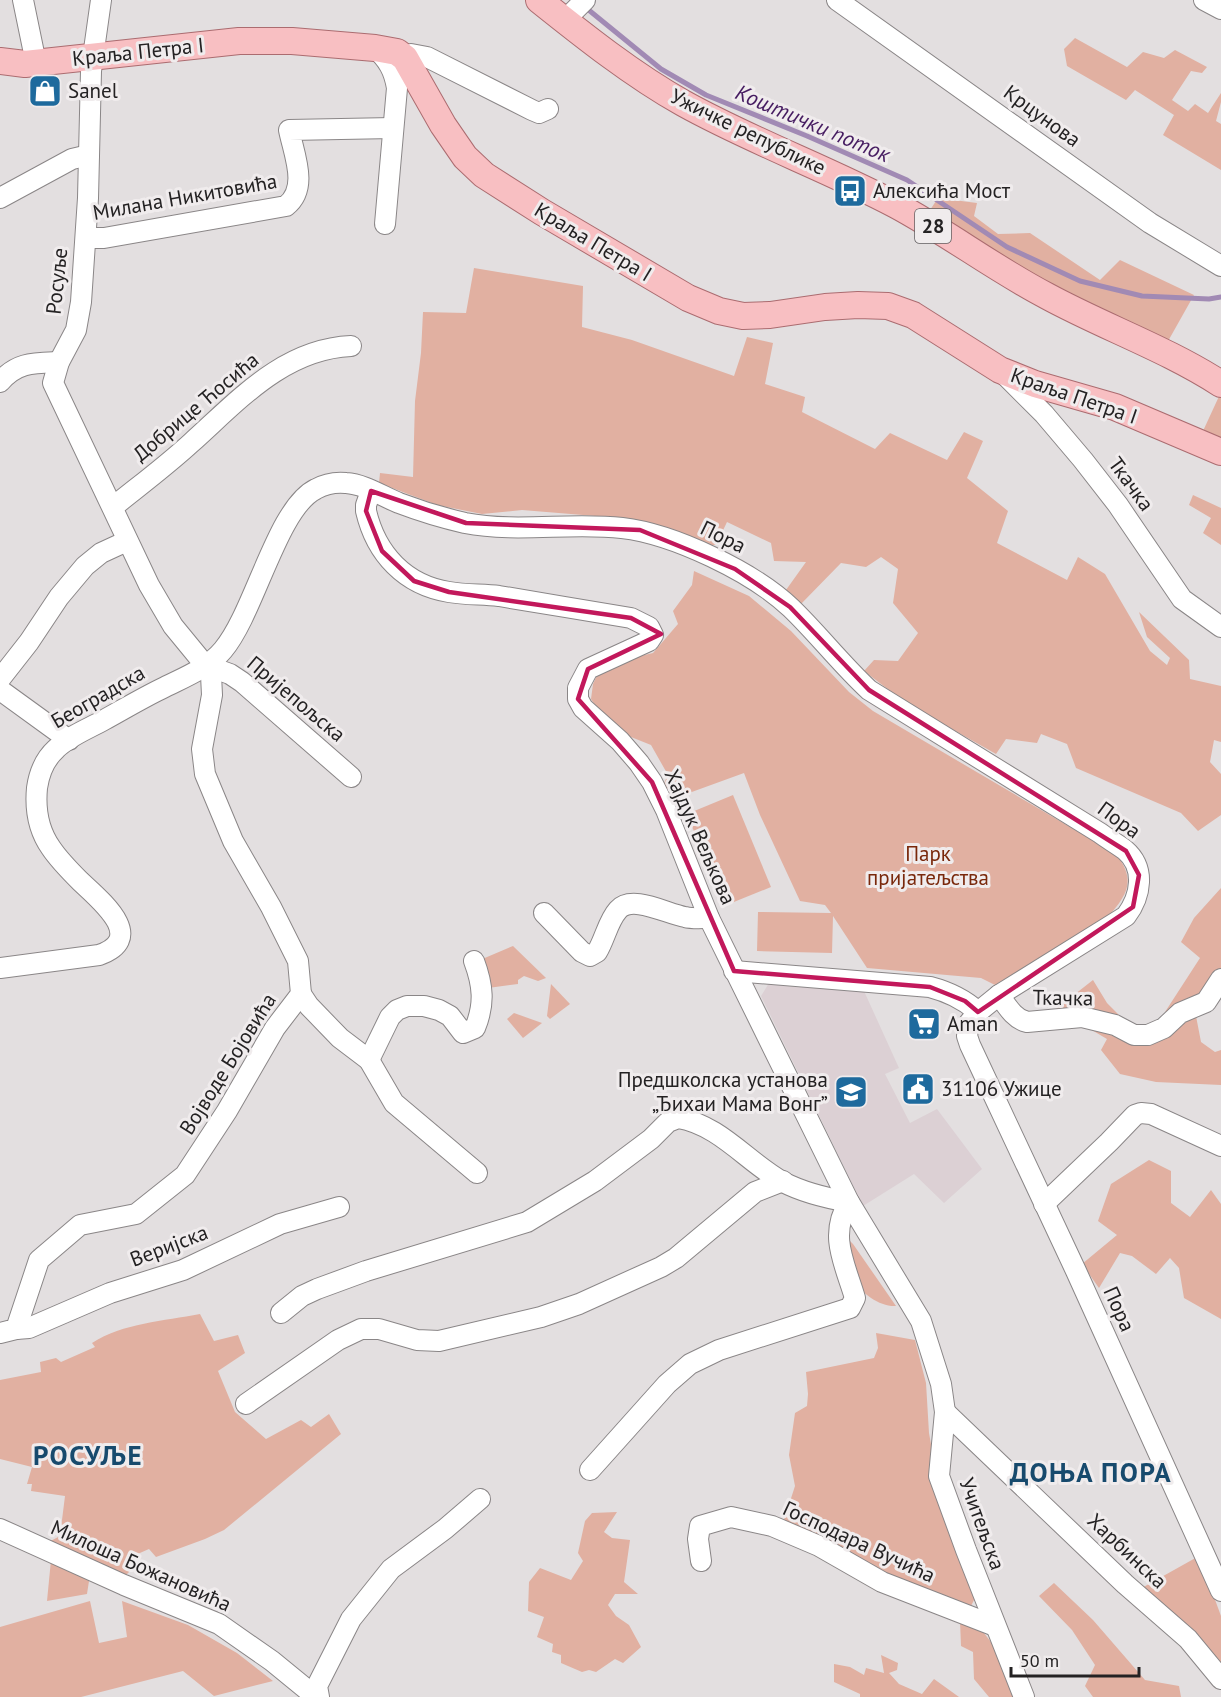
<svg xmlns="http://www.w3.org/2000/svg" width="1221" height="1697" font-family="'PT Sans',sans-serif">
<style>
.built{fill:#dcd0d4}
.green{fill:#e1b0a1}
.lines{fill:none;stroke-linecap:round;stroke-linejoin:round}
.stream{stroke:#a18ab4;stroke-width:5}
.minor-casing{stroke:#8a8687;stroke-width:22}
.major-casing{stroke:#ab6c70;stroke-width:28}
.minor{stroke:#fff;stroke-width:20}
.major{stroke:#f8bfc2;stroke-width:26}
.marked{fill:none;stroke:#c2185b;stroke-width:4.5;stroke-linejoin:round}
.labels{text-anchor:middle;stroke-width:6;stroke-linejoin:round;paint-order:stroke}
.shield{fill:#f0eced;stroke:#615f60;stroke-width:1.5}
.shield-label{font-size:20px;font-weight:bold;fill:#242223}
.street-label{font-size:21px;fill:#242223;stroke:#f0eced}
.poi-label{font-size:21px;fill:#242223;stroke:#f0eced;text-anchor:start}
.park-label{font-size:21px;fill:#79280b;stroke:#f0eced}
.water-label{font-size:22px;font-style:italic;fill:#461c61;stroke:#f0eced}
.district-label{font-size:27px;font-weight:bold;letter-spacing:1.5px;fill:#174a6d;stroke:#f0eced}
</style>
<rect width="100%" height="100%" fill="#e3dfe0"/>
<path class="built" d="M769 983 864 991 899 1068 885 1074 910 1123 937 1109 982 1169 944 1203 914 1174 863 1206 761 996Z"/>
<g class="green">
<path d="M1075 38 1127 67 1143 52 1164 58 1175 50 1207 67 1202 73 1191 71 1172 100 1188 111 1195 104 1208 113 1221 93V102L1216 121 1221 124V170L1163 135 1174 115 1135 90 1126 100 1067 66 1064 49Z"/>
<path d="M938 198 977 203 974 216 998 234 1030 233 1100 280 1120 260 1194 295 1167 343 1085 304 1000 256 930 210Z"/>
<path d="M474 268 583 286 582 327 632 340 734 376 747 337 773 343 765 384 805 397 802 412 875 449 890 433 947 460 964 432 983 441 967 478 1008 511 997 543 1067 580 1078 557 1105 574 1150 651 1167 665 1170 658 1147 637 1139 612 1189 660 1190 679 1221 686V742L1214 740 1210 762 1221 774V815L1198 831 1181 813 1076 768 1067 744 1041 734 1037 743 1006 739 996 754 906 703 864 671 874 660 898 661 918 633 893 603 898 569 881 557 866 567 841 563 801 604 786 590 806 562 774 561 771 543 727 522 716 545H707L632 519 522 510 482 514 437 505 379 483 380 473 413 477 415 401 421 353 423 312 466 313Z"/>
<path d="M1221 392V440L1203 431Z"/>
<path d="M1193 495 1221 508V545L1203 533 1211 518 1189 505Z"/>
<path d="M694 571 749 596 791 631 849 692 873 711 1116 854C1137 881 1127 895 1107 918L995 985 981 978 867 968 833 916 832 953 757 951 758 912 831 913 825 905 800 901 760 815 744 773 667 801 662 787 668 775 651 745 621 733 606 722 591 699 593 684 599 671 615 662 653 653 678 624 673 611 692 585Z"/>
<path d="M733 795 771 887 724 906 687 814Z"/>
<path d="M1221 888V982L1200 999 1165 1012 1200 958 1181 942 1194 918Z"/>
<path d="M513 946 546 978 538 981 524 976 518 980V984L488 988 480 960Z"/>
<path d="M1093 980 1107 1003 1135 1031 1196 1016 1201 1042 1215 1052 1221 1050V1085L1156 1082 1120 1074 1101 1050 1107 1039 1056 1009Z"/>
<path d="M551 984 570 1004 550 1019 547 1016Z"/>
<path d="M514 1013 542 1023 523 1038 507 1019Z"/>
<path d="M1149 1160 1171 1171V1203L1190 1217 1211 1190 1221 1204V1343V1319L1184 1298 1179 1268 1170 1258 1156 1274 1132 1256 1120 1253 1099 1288 1082 1264 1117 1235 1098 1221 1111 1184Z"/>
<path d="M845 1236 853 1244 896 1306C880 1307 862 1294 853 1279 847 1268 847 1248 845 1236Z"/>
<path d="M200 1314 214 1341 238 1335 245 1353 218 1371 235 1412 266 1439 301 1420 311 1427 329 1414 341 1434 224 1530 205 1539 156 1557 149 1549 133 1556V1568L127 1574H118L47 1543 60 1536 65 1496 31 1491 32 1484H27L32 1467 0 1459V1380L41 1372 40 1362 56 1358 61 1362 95 1347 92 1343C123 1323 164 1321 200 1314Z"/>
<path d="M876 1333 915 1340 926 1383 929 1433 941 1500 975 1598 971 1606 966 1609 883 1573 783 1523 795 1486 789 1455 795 1413 807 1406 808 1394 806 1372 874 1358 878 1348Z"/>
<path d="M617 1512 604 1532 612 1538 630 1540 624 1582 638 1594H615L608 1605 616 1616 629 1625 641 1647 623 1663 615 1659 596 1672 589 1670 582 1672 561 1663V1655L552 1652 553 1644 537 1637 544 1617 528 1611 529 1582 540 1568 571 1580 583 1561 578 1553 585 1521 592 1513Z"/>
<path d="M1199 1556 1221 1616V1673L1140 1589Z"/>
<path d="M51 1560 89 1581 87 1594 47 1601Z"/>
<path d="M1054 1583 1093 1620 1145 1680 1179 1686 1181 1697H1093L1085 1686 1095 1665 1072 1630 1039 1596Z"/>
<path d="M90 1601 99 1643 127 1637 122 1601 188 1625 237 1653 273 1681 214 1696 183 1671 81 1697H0V1627Z"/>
<path d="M960 1621 984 1633 994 1646 1016 1697H989L974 1679 973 1652 961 1646Z"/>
<path d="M881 1655 898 1663 897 1670 889 1673 899 1684 922 1694 934 1679 959 1697H860V1694L834 1682V1664L850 1667 864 1675 866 1668 884 1673Z"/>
</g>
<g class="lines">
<path class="stream" d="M585 7 661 69 706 95 807 136 907 180 1007 247 1080 281 1142 296 1209 299 1221 297"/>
<g class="minor-casing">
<g id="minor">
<path d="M23 0 36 63"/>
<path d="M837 0 1150 223 1221 266"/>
<path d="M1204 0 1221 9"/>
<path d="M565 20 585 0"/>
<path d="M375 48C388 60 394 70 397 88L385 224"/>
<path d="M405 58 411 54 427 57 532 110 539 113 548 109"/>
<path d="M0 198 72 159 89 155"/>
<path d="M86 238H104L286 206C309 188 294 155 289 130L393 128"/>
<path d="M1004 374 1044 414 1083 460 1118 505 1182 599 1221 627"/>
<path d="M0 382C17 362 34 363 59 362"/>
<path d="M371 491 366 505V511C376 554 405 585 449 592 466 595 483 594 499 596 543 603 587 611 631 618L649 627 653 635 649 641 588 669 578 688V699L583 708 620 741 639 763 652 782 666 810 709 918 849 1202 921 1321 941 1384 945 1412 939 1476 966 1550 1024 1697"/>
<path d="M113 507C139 486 166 466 191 443 238 401 283 349 351 346"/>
<path d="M205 665 230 674 242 682 351 777"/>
<path d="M0 679 29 642 59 597 85 566 101 553 127 541"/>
<path d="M0 690 69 740"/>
<path d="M544 913 582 952 590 956 597 952C605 939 608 921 618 910 632 894 667 914 685 917 693 919 701 918 709 918"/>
<path d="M0 968 99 955C148 938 100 900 80 881 70 871 59 860 51 848 39 831 35 809 37 788 39 774 45 759 56 749 69 736 88 729 104 720 124 709 144 697 165 687 185 677 208 668 223 650 255 612 277 508 316 489 325 484 336 482 346 483 364 484 382 496 399 503 420 511 443 518 465 523 517 533 571 522 622 528 674 534 753 572 791 608 818 634 841 664 869 690L1100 833C1108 839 1117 844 1125 850 1146 868 1141 896 1126 916L999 995 978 1012 969 1023 967 1036 970 1045 1076 1271 1221 1591"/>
<path d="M734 971 930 987C949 992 964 999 978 1012"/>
<path d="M301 994 309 1006 340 1038 369 1060 394 1103 477 1173"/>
<path d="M999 995C1007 1006 1014 1019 1027 1022L1082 1017 1115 1025 1134 1035H1148L1164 1028 1180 1013 1206 1002 1221 979"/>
<path d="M369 1060 390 1017 397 1010 407 1006H424L439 1010 450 1016 463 1033 475 1028C485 1004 483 985 474 961"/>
<path d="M1044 1204 1109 1142 1135 1115 1141 1113 1151 1114 1221 1146"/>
<path d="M281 1313 302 1296 317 1289 366 1271 527 1222 595 1181 651 1139 668 1122 678 1118C720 1125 747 1162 783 1182 804 1193 826 1198 849 1202 828 1235 845 1264 855 1298L850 1308 719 1350 690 1364 667 1384 590 1470"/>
<path d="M16 1329 29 1328 110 1293 183 1270 280 1224 339 1207"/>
<path d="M0 1333 16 1329 39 1260 80 1225 136 1214 185 1175 227 1111 275 1028 301 994 298 961 271 907 233 841 205 774 202 749 212 695 211 675 205 665 173 626 149 585 53 383 59 362 76 330 81 302 88 198 91 71 101 0"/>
<path d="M246 1404 338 1340 361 1329H379L417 1340 439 1341 541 1317 579 1304 661 1267 676 1258 755 1192 783 1181"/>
<path d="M945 1412 1125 1584 1188 1639 1221 1679"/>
<path d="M0 1529 124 1585 219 1624 272 1661 316 1697"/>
<path d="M701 1561 698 1539 700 1526 731 1517 772 1526 819 1546 882 1582 995 1626"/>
<path d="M319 1697 317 1686 351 1619 391 1569 445 1529 480 1499"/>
</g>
</g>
<g class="major-casing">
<g id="major">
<path d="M539 0C584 36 633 75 683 103 751 141 826 168 896 205 948 233 995 269 1047 296 1104 327 1167 349 1221 384"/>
<path d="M0 61 25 64 239 41H292L375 48 397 52 405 58 443 125 465 157 484 175 542 212 688 298 719 311 743 316 770 315 825 307 858 305 888 306 913 315 1000 370 1035 384 1115 407 1221 452"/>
</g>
</g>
<use href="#minor" class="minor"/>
<use href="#major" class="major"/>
</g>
<path class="marked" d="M371 491 466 523 640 530 735 569 790 607 869 690 1126 851 1139 875 1133 907 978 1012 965 1001 930 987 734 971 652 782 578 699 588 669 661 634 631 618 449 592 414 581 382 551 366 511Z"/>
<defs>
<g id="shop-square" transform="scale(1.725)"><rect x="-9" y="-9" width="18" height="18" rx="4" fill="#1e6a9d" stroke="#f0eced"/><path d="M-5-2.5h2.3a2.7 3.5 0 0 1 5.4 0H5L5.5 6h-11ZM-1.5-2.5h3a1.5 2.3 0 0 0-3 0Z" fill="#fff"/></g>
<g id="bus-square" transform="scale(1.725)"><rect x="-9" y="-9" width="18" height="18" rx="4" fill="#1e6a9d" stroke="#f0eced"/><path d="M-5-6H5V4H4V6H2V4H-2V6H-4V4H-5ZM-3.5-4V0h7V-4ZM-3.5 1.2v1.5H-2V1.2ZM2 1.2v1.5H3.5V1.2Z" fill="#fff"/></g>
<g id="supermarket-square" transform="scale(1.725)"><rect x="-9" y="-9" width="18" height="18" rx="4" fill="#1e6a9d" stroke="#f0eced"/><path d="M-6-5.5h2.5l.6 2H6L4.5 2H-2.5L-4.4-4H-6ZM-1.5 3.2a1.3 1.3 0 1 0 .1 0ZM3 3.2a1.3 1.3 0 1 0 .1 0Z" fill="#fff"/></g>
<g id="civic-square" transform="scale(1.725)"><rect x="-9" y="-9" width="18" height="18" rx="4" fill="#1e6a9d" stroke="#f0eced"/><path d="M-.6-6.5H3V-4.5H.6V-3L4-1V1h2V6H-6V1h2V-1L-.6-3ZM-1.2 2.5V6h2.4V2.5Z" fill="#fff"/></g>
<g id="school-square" transform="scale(1.725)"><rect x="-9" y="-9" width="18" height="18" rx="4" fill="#1e6a9d" stroke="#f0eced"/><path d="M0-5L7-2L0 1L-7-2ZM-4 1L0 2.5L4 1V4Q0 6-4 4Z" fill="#fff"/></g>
</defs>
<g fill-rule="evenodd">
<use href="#shop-square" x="45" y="91"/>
<use href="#bus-square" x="850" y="191"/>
<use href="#supermarket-square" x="924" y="1024"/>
<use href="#civic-square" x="918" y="1089"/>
<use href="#school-square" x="851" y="1092"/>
</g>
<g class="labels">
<rect class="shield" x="915" y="209" width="36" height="34" rx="4.5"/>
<g class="shield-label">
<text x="933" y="233">28</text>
</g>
<g class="street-label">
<text transform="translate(138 52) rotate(-6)" y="7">Краља Петра I</text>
<text transform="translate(1042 116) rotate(36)" y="7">Крцунова</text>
<text transform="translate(748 132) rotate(26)" y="7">Ужичке републике</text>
<text transform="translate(185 197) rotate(-10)" y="7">Милана Никитовића</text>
<text transform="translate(593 242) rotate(31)" y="7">Краља Петра I</text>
<text transform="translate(57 281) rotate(-84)" y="7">Росуље</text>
<text transform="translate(1074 396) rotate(19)" y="7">Краља Петра I</text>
<text transform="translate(196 407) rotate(-40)" y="7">Добрице Ћосића</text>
<text transform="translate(1131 484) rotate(54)" y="7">Ткачка</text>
<text transform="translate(723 537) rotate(26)" y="7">Пора</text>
<text transform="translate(98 697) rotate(-30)" y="7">Београдска</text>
<text transform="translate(296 699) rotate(40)" y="7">Пријепољска</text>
<text transform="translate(1119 820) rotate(36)" y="7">Пора</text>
<text transform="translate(700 837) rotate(66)" y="7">Хајдук Вељкова</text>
<text transform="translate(1063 998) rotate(1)" y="7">Ткачка</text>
<text transform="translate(228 1064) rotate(-58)" y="7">Војводе Бојовића</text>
<text transform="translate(169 1246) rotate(-21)" y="7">Веријска</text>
<text transform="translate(1119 1309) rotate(66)" y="7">Пора</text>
<text transform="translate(982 1524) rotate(70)" y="7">Учитељска</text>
<text transform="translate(859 1542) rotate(25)" y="7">Господара Вучића</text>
<text transform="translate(1127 1551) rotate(43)" y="7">Харбинска</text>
<text transform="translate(141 1566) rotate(24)" y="7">Милоша Божановића</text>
</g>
<g class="poi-label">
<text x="68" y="98">Sanel</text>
<text x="873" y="198">Алексића Мост</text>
<text x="947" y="1031">Aman</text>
<text x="828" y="1087" text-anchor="end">Предшколска установа<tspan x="828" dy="24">„Ђихаи Мама Вонг”</tspan></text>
<text x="941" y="1096">31106 Ужице</text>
</g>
<g class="park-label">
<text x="928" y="861">Парк<tspan x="928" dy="24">пријатељства</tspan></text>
</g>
<g class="water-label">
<text transform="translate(813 123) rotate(23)" y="8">Коштички поток</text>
</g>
<g class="district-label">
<text x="88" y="1465">РОСУЉЕ</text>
<text x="1091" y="1482">ДОЊА ПОРА</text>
</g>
</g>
<path d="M1011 1667v9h128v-9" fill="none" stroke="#242223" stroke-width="3"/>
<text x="1020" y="1667" font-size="18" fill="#242223" stroke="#f0eced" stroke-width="4.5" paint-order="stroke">50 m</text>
</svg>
